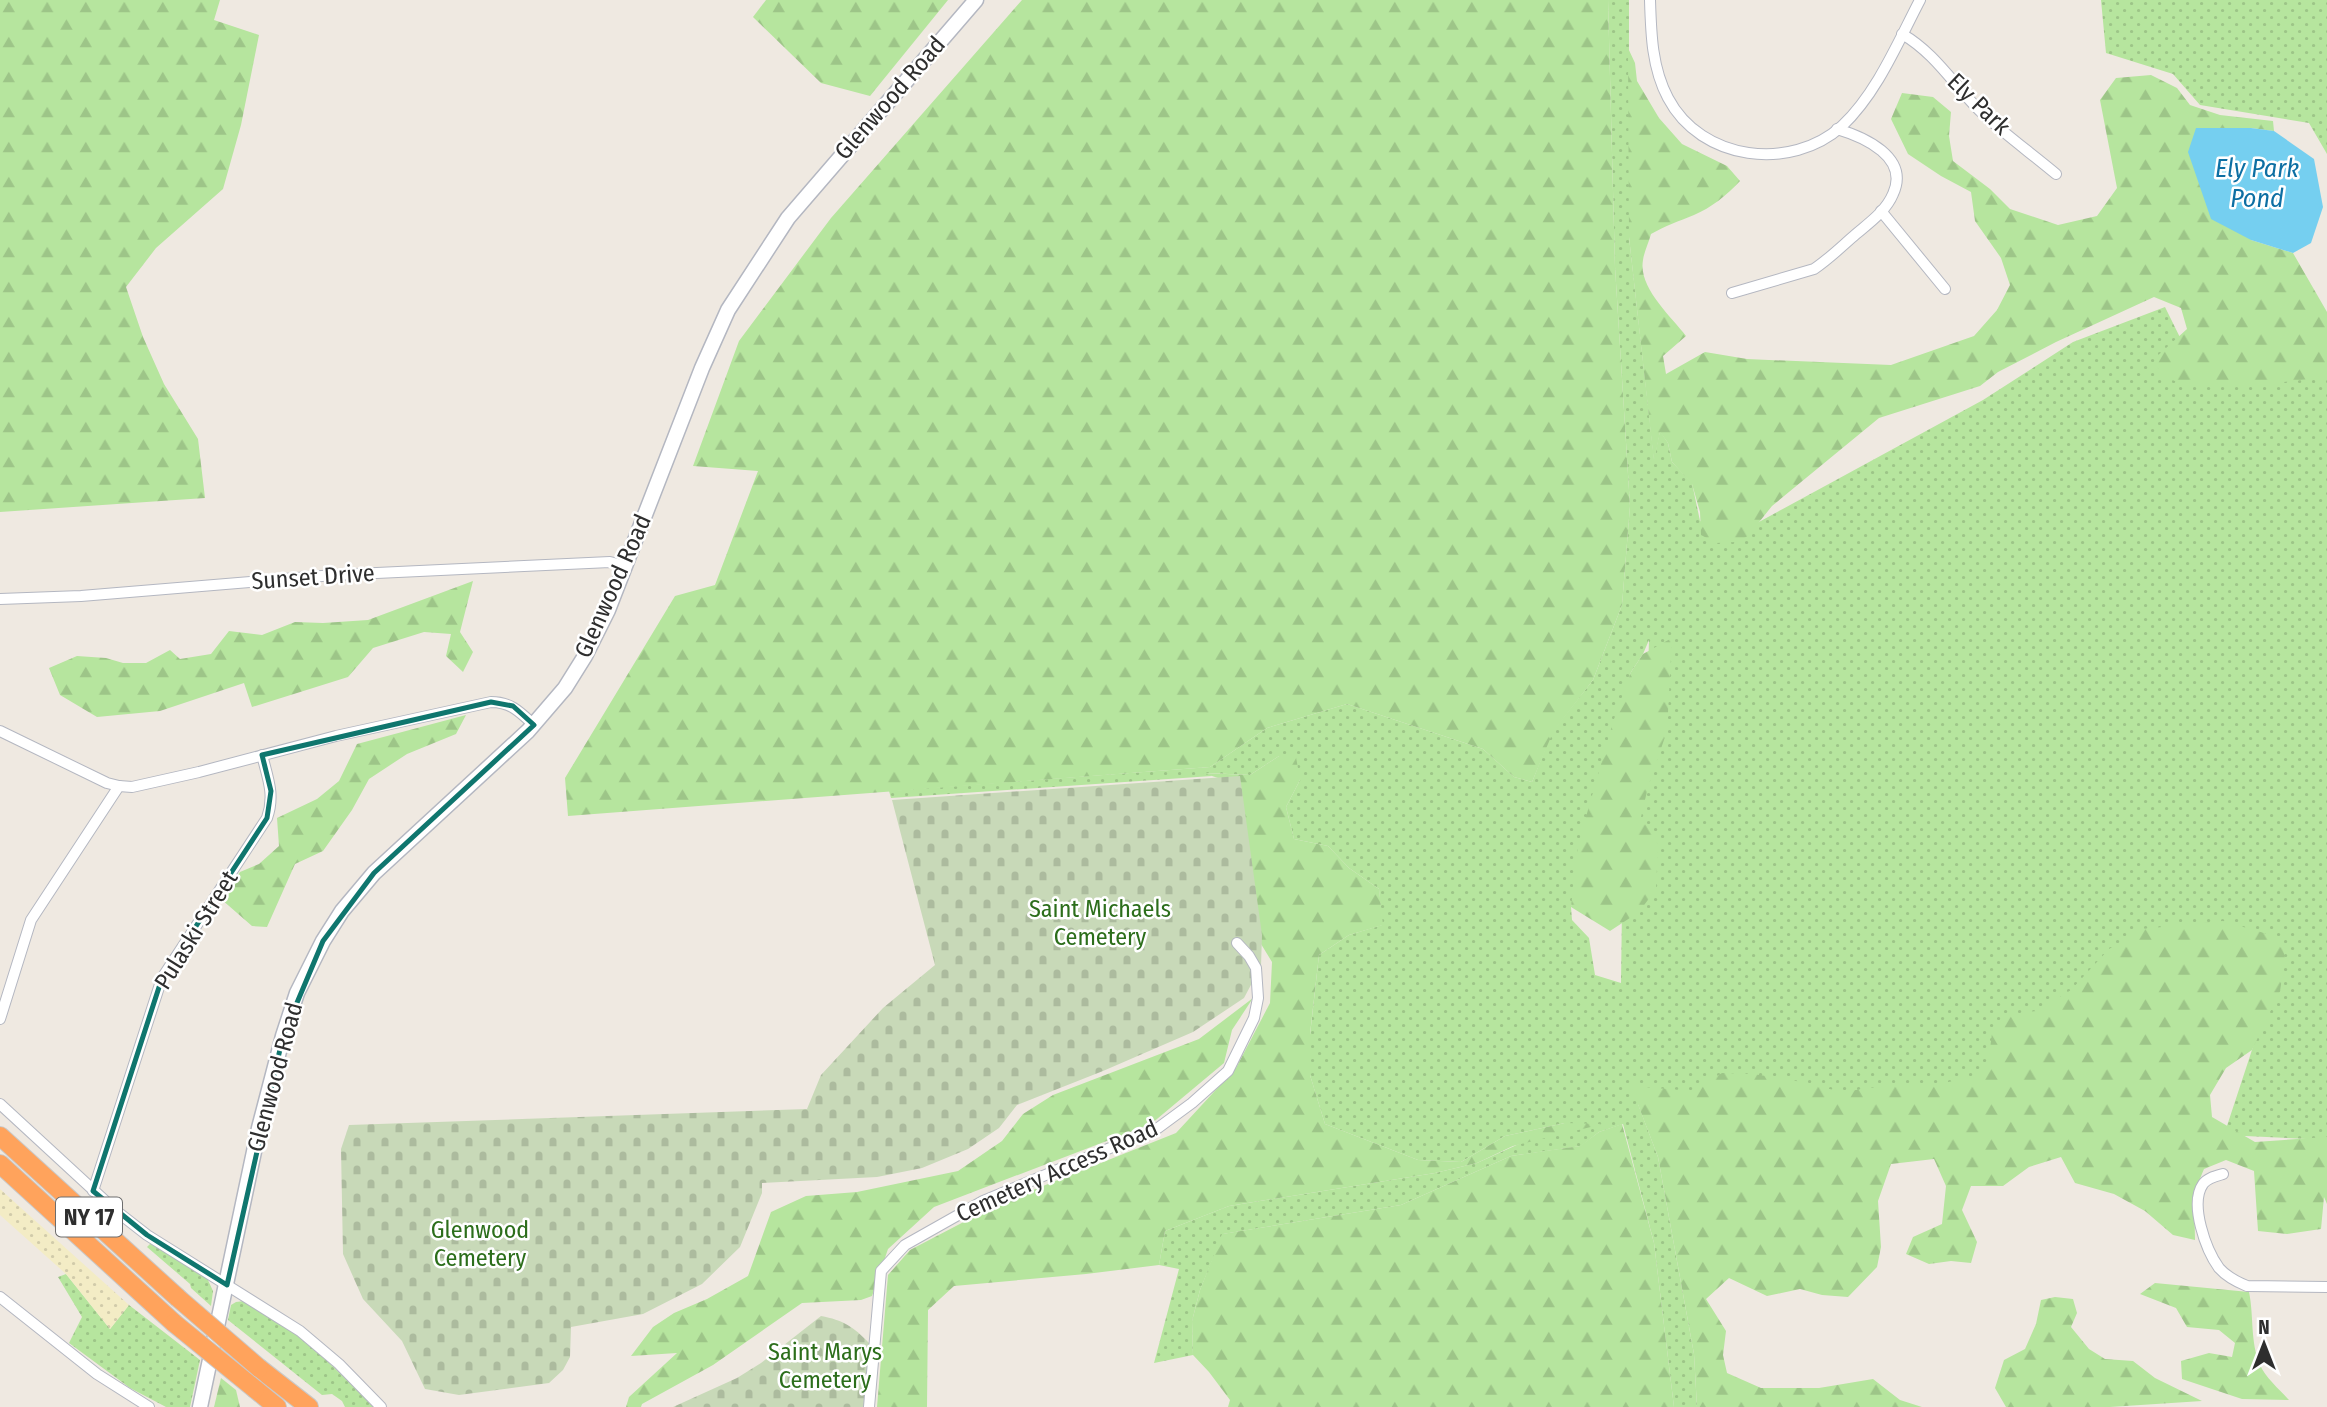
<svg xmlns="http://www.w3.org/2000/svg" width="2327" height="1407" font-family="'Fira Sans Condensed',sans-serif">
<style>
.grass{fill:url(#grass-dots);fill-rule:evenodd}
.forest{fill:url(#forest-firs)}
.sand{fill:url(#sand-dots)}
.cemetery{fill:url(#cemetery-stones)}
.water{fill:#75cff0}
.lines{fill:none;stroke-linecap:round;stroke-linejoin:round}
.street-casing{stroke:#b4b7c1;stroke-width:12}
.secondary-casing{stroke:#b4b7c1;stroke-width:17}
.highway-casing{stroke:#c9c9c9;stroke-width:20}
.street{stroke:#fff;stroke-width:10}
.secondary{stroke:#fff;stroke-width:14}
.highway{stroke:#ffa35c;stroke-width:18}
.highway-bridge-casing{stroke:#c9c9c9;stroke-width:20;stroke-linecap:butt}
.highway-bridge{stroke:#ffa35c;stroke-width:18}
.marked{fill:none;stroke:#0f766e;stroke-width:5;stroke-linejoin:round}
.labels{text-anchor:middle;stroke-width:5;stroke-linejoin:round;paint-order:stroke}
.shield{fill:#fff;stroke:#6d6d6d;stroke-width:2}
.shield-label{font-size:23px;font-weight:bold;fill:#2e2e2e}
.street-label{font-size:24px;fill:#2e2e2e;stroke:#fff}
.park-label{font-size:24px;fill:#2c6e1b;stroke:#fff}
.water-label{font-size:26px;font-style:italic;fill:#0d6fa3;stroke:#fff}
</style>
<defs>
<pattern id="grass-dots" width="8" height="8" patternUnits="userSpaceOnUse" patternTransform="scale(1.75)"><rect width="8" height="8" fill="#b6e59e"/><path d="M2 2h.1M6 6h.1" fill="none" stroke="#9dc588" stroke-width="1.8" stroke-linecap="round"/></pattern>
<pattern id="forest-firs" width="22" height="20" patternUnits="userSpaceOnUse" patternTransform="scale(1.75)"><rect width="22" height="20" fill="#b6e59e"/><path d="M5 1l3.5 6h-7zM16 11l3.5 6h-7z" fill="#9dc588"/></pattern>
<pattern id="sand-dots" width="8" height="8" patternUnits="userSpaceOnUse" patternTransform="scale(1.75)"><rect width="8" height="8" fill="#f3ecc5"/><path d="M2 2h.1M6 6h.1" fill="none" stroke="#d1cbaa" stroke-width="1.8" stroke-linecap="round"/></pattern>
<pattern id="cemetery-stones" width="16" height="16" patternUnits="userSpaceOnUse" patternTransform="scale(1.75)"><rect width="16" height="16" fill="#c8d9b8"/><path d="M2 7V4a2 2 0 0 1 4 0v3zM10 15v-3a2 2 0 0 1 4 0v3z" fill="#acbb9e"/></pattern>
</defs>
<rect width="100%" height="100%" fill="#efe9e1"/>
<g class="grass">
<path d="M1608 0H1629V237L1654 459 1660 431 1668 443 1672 462 1692 483 1700 521 1735 535 1983 400 2073 342 2165 307 2201 380 2327 358V1140L2224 1135 2274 983 1998 1082 1902 1104H1638L1658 1157 1694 1354 1697 1407H1674L1654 1243 1623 1124 1599 1132 1581 1146 1511 1156 1401 1205 1223 1234 1200 1290 1192 1321 1193 1355 1154 1363 1179 1269 1159 1265 1165 1231 1229 1206 1435 1173 1477 1163 1565 1123 1505 1136 1461 1162 1418 1160 1325 1124 1310 1075V1035L1319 955 1349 935 1382 925 1379 889 1349 868 1328 846 1294 839 1286 807 1300 780 1279 756 1250 775 1207 773 1212 776 891 798 889 791 1210 767 1267 728 1347 704 1483 749 1514 777 1532 782 1552 732 1593 680 1622 605 1630 506 1615 267ZM1649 640 1646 732 1622 907 1621 983 1595 975 1589 938 1572 920 1571 907 1631 672 1643 654Z"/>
<path d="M2101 0H2327V154L2309 123 2200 105 2173 74 2106 53Z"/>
<path d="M151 1243 207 1278 213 1291 211 1306 191 1288 190 1284 147 1247Z"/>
<path d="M66 1274 110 1329 129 1305 200 1360 190 1407H166L130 1388 69 1343 82 1317 58 1277Z"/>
<path d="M244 1301 306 1340 374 1407H345L342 1401 332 1394 322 1395 228 1320 231 1305 236 1302Z"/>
</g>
<g class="forest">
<path d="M0 0H220L214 20 259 35 241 125 223 189 156 248 126 287 143 337 164 384 198 439 205 498 0 512Z"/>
<path d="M766 0H948L870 96 821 83 753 17Z"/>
<path d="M1022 0H1608L1615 267 1630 506 1622 605 1593 680 1553 732 1532 782 1514 777 1483 749 1347 704 1267 728 1210 767 568 816 565 778 675 596 715 585 758 471 693 466 739 341 831 218Z"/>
<path d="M1628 48 1635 63 1637 81 1659 118 1682 144 1727 166 1740 181C1727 195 1711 208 1694 215 1679 221 1665 226 1651 234 1649 242 1644 252 1643 260 1638 288 1671 316 1686 336L1663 356 1666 374 1705 352 1747 359 1891 365 1974 336 1997 310 2010 285 2001 258 1975 221 1971 192 1941 176 1908 154 1891 119 1902 93 1933 97 1951 112 1949 136 1953 161 1990 189 2010 209 2058 225 2097 216 2117 188 2100 100 2116 78 2151 75 2177 88 2190 105 2220 115 2273 121 2274 131 2251 128H2196L2251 240 2293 253 2327 312V377L2275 383H2180L2160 375 2155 358 2187 329 2181 308 2154 297 2056 342 1998 372 1980 386 1879 418 1772 506 1748 536 1736 542 1716 543 1701 535 1700 512 1692 484 1672 462 1668 443 1660 432 1654 462 1629 237Z"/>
<path d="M473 581 460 632 473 652 463 672 446 656 451 634 424 632 373 648 348 677 252 707 244 683 160 711 97 717 60 695 49 668 77 656 106 658 123 663H146L170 650 180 659 211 654 229 631 262 635 295 622 323 623 368 620Z"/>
<path d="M1672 638 1667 731 1648 787 1641 817 1658 844 1656 889 1639 912 1610 931 1571 907 1578 845 1613 722 1631 672 1643 654Z"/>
<path d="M466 715 456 734 407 754 369 779 352 810 323 851 295 864 267 927 252 926 221 899 240 872 259 864 279 846 277 818 317 799 339 781 357 744Z"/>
<path d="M1279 756 1296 757 1300 780 1286 807 1294 839 1328 846 1349 868 1379 889 1383 925 1349 935 1319 955 1310 1034V1075L1325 1124 1418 1160 1461 1162 1505 1136 1565 1123 1603 1124 1513 1146 1477 1163 1435 1173 1229 1206 1165 1231 1159 1265 1086 1274 954 1286 928 1310 927 1407H877L888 1275 910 1250 1000 1203 1176 1133 1236 1068 1270 1003 1272 962 1250 926 1224 780 1203 773 1250 775Z"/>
<path d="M2223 921 2281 938 2285 959 2280 991 2252 1050 2226 1068 2210 1095 2212 1117 2255 1142 2327 1137V1204L2324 1197 2321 1229 2287 1234 2258 1231 2254 1171 2226 1160 2204 1169 2194 1193 2195 1240 2173 1235 2145 1211 2114 1194 2075 1183 2061 1157 2029 1167 2003 1186H1971L1962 1210 1977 1242 1971 1263 1951 1261 1929 1264 1906 1254 1913 1237 1942 1224 1946 1186 1934 1159 1891 1164 1878 1201 1881 1247 1877 1267 1848 1297 1822 1295 1800 1289 1767 1296 1729 1278 1706 1299 1726 1331 1723 1355 1727 1373 1761 1388H1819L1873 1379 1900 1400 1922 1407H1697L1694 1354 1658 1157 1631 1086 1692 1091 1722 1073 1753 1074 1792 1080 1842 1092 1898 1084 1931 1085 1977 1077 1988 1066 1992 1033 2003 1015 2037 1011 2071 990 2109 949 2142 929Z"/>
<path d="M1253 998 1232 1030 1224 1063 1151 1124 934 1207 888 1249 872 1296 861 1300 802 1303 713 1365 642 1404 641 1407H626L629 1397 677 1353 631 1356 653 1327 674 1313 707 1299 748 1276 771 1212 806 1196 857 1192 958 1171 1002 1141 1023 1114 1053 1095 1199 1039Z"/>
<path d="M1622 1124 1654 1243 1674 1407H1228L1230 1400 1209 1372 1193 1355 1192 1321 1200 1290 1222 1234 1401 1205 1511 1156 1580 1146 1599 1132Z"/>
<path d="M2155 1283 2249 1292C2254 1316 2250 1342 2260 1365 2265 1377 2280 1390 2289 1400L2242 1399 2182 1379 2181 1361 2209 1353 2232 1357 2235 1343 2219 1330 2187 1327 2176 1308 2140 1294Z"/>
<path d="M2055 1297 2073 1299 2077 1313 2071 1327 2089 1349 2105 1359 2133 1361 2155 1378 2202 1401 2110 1407H2006L1995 1388 2004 1360 2025 1349 2036 1324 2041 1300Z"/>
<path d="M221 1378 236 1390 240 1407H214Z"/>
</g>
<path class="sand" d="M0 1189 129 1305 110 1329 66 1274 0 1215Z"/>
<g class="cemetery">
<path d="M1240 776 1262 935 1261 966 1244 998 1193 1032 1103 1071 1017 1105 999 1128 968 1149 922 1168 877 1177 762 1183V1193L740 1247 702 1284 643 1314 571 1327 570 1357 563 1370 549 1383 459 1395 425 1389 402 1341 363 1299 343 1254 341 1149 349 1125 807 1109 821 1075 883 1008 935 965 892 800Z"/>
<path d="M821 1316C843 1320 854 1327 869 1343L866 1407H673L737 1378 761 1363Z"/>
</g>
<path class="water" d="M2196 128H2251L2274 131 2314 159 2323 207 2311 243 2293 253 2251 240 2211 219 2188 152Z"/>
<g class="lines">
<g class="street-casing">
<g id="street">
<path d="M1650 0C1651 34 1652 68 1668 98 1701 161 1791 172 1842 126 1877 93 1898 42 1920 0"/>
<path d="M1902 34C1935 53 1953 84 1980 111 2003 133 2031 153 2056 174"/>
<path d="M1881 211 1945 289"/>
<path d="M1732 293 1814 269C1829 259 1842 246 1856 234 1869 223 1886 211 1893 194 1910 157 1864 137 1837 129"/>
<path d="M0 599 81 596 334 575 610 562 625 566"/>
<path d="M0 731 107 783 119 786 132 787 199 772 336 736 491 702C511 702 520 712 534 725"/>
<path d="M0 1019 31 920 119 786"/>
<path d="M0 1104 115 1210 147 1235 300 1331 339 1364 381 1407"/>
<path d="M2223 1174C2216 1176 2207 1178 2203 1184 2189 1204 2206 1250 2219 1268 2227 1277 2237 1282 2247 1286L2327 1287"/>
<path d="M93 1191 162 978 267 818C275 795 268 779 262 755"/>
<path d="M0 1297 97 1374 149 1407"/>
<path d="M869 1407 881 1271 905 1245 983 1201 1158 1128 1192 1103 1228 1071 1254 1018 1258 998 1256 968 1249 956 1237 943"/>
</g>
</g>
<g class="secondary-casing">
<path id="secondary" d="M200 1407 259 1128 283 1036 297 993 323 941 342 911 374 873 528 731 565 688 585 656 608 610 702 368 728 310 788 218 976 0"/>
</g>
<g class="highway-casing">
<g id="highway">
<path d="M0 1136 178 1298"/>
<path d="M0 1164 174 1323"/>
<path d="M259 1368 309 1407"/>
<path d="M255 1389 277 1407"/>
</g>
</g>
<use href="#street" class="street"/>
<use href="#secondary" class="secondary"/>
<use href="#highway" class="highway"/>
<g class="highway-bridge-casing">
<g id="highway-bridge">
<path d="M178 1298 259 1368"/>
<path d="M174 1323 255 1389"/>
</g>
</g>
<use href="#highway-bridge" class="highway-bridge"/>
</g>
<path class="marked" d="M491 702 513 706 534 725 374 873 323 941 283 1036 227 1285 147 1235 93 1191 162 978 267 818 271 791 262 755Z"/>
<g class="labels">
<rect class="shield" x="56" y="1197.5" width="66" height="39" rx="5"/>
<g class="shield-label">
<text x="89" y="1225">NY 17</text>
</g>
<g class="street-label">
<text transform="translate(890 98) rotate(-49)" y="8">Glenwood Road</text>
<text transform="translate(1979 104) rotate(44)" y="8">Ely Park</text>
<text transform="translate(313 577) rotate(-4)" y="8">Sunset Drive</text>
<text transform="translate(613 586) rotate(-66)" y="8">Glenwood Road</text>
<text transform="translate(196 930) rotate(-58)" y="8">Pulaski Street</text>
<text transform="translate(275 1077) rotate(-75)" y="8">Glenwood Road</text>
<text transform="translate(1057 1171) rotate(-24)" y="8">Cemetery Access Road</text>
</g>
<g class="park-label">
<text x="1100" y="917">Saint Michaels<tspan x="1100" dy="28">Cemetery</tspan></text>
<text x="480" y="1238">Glenwood<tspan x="480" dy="28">Cemetery</tspan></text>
<text x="825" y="1360">Saint Marys<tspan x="825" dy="28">Cemetery</tspan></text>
</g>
<g class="water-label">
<text x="2257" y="177">Ely Park<tspan x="2257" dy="30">Pond</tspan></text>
</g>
</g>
<g transform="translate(2264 1344)" stroke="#ffffff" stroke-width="5" paint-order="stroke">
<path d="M0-5L12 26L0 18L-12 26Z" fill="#2e2e2e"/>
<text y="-10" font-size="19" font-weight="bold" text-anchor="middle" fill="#2e2e2e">N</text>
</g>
</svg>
